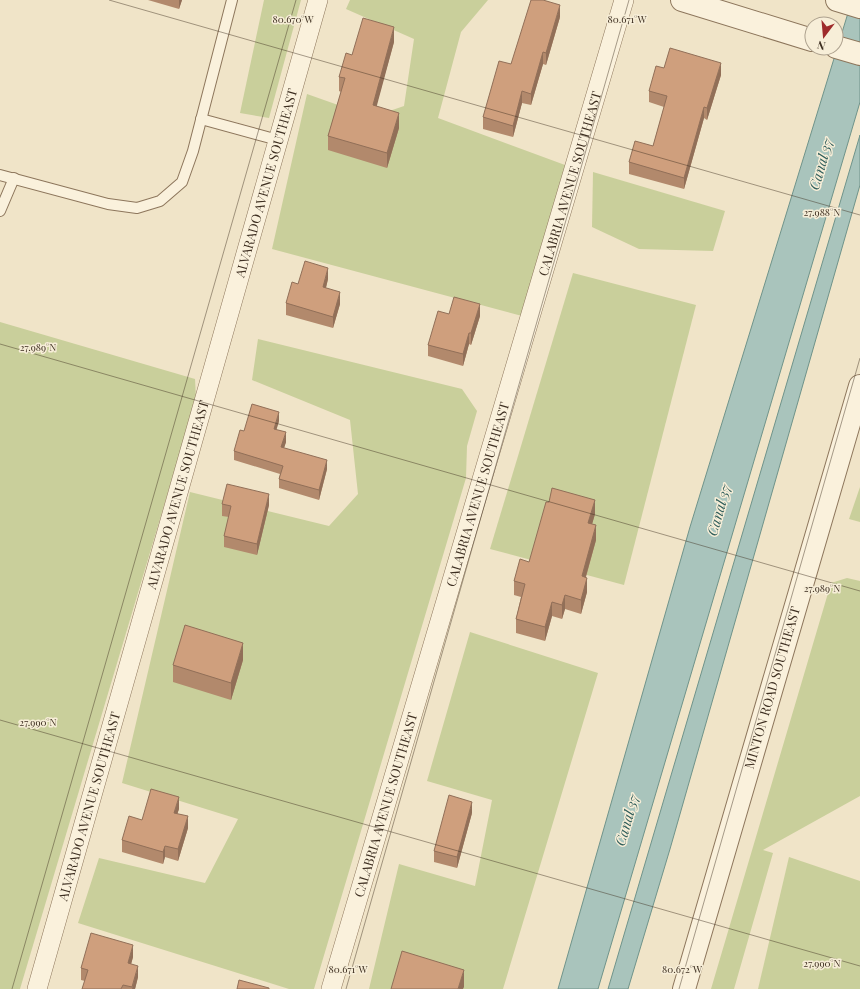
<svg xmlns="http://www.w3.org/2000/svg" width="860" height="989" font-family="'Playfair Display',serif">
<style>
.green{fill:#c9cf9b}
.water{fill:#a9c4bc;stroke:#6f938a}
.lines{fill:none;stroke-linecap:round;stroke-linejoin:round}
.service-casing{stroke:#8d765c;stroke-width:12}
.minor-casing{stroke:#8d765c;stroke-width:20}
.tertiary-casing{stroke:#8d765c;stroke-width:24}
.service{stroke:#faf1dc;stroke-width:10}
.minor{stroke:#faf1dc;stroke-width:19}
.tertiary{stroke:#faf1dc;stroke-width:22}
.wall{fill:#b2896c}
.shaded-wall{fill:#916f58}
.building{fill:#cf9f7d;stroke:#916f58}
.ticks{fill:none;stroke:#3d2e20;stroke-width:1;stroke-opacity:0.45}
.labels{text-anchor:middle;stroke-width:3;stroke-linejoin:round;paint-order:stroke}
.street-label{font-size:13px;fill:#3d2e20;stroke:#f7eed8}
.water-label{font-size:14px;font-style:italic;fill:#2f5d5a;stroke:#f7eed8}
.ticks-label{font-size:10px;text-anchor:middle;fill:#3d2e20;stroke:#f7eed8;stroke-width:3;stroke-linejoin:round;paint-order:stroke}
</style>
<rect width="100%" height="100%" fill="#f0e4c8"/>
<g class="green">
<path d="M264 0H301L269 118 240 113Z"/>
<path d="M350 0H488L461 32 438 118 565 165 522 316 272 249 307 94 372 117 404 106 414 39 346 9Z"/>
<path d="M593 172 725 211 713 251 639 249 592 227Z"/>
<path d="M573 273 696 305 624 585 490 549Z"/>
<path d="M0 322 195 379 196 398 20 989H0Z"/>
<path d="M258 339 462 389 477 411 467 446 466 478 314 989H289L78 923 99 858 205 883 238 819 122 783 190 492 329 526 358 494 350 420 252 380Z"/>
<path d="M860 487V522L849 519Z"/>
<path d="M847 578 860 581V796L763 850 773 853 734 989H711L831 583Z"/>
<path d="M470 632 598 673 503 989H369L399 864 475 886 492 800 427 781Z"/>
<path d="M789 857 860 881V989H758Z"/>
</g>
<g class="water">
<path d="M852 0H860V102L598 989H558L690 527Z"/>
<path d="M860 135V185L670 849 628 989H608Z"/>
</g>
<g class="lines">
<g class="service-casing">
<g id="service">
<path d="M201 119 278 140"/>
<path d="M0 175 108 204 137 208 160 201 182 182 193 151 232 0"/>
<path d="M0 211 14 178"/>
</g>
</g>
<g class="minor-casing">
<g id="minor">
<path id="s1" d="M37 989 318 0"/>
<path id="s2" d="M331 989 624 0"/>
</g>
</g>
<g class="tertiary-casing">
<g id="tertiary">
<path d="M682 0 812 40"/>
<path d="M837 0 860 7"/>
<path d="M836 47 860 54"/>
<path id="s3" d="M684 989 860 386"/>
</g>
</g>
<use href="#service" class="service"/>
<use href="#minor" class="minor"/>
<use href="#tertiary" class="tertiary"/>
</g>
<g class="wall">
<path d="M148 0H182L179 9Z"/>
<path d="M560 17 546 65 543 64 531 105 522 103 513 137 483 129V117L511 64Z"/>
<path d="M394 42 376 106 399 128 387 168 328 150V136L341 92 339 91V77L352 55Z"/>
<path d="M664 68 721 75 707 120 704 118 684 189 629 174V162L653 146 664 107 649 102V91Z"/>
<path d="M328 279 326 288 340 304 333 328 286 315V303L298 284Z"/>
<path d="M449 314 480 316 471 345 469 344 463 366 428 356V345Z"/>
<path d="M279 421 276 430 286 442 284 448 327 469 319 500 279 488V479L280 474 234 460V451Z"/>
<path d="M222 504 269 505 257 555 224 547V536L229 517 222 516Z"/>
<path d="M595 514 592 524 596 540 586 577 587 592 581 614 565 609 562 619 552 616 545 641 516 633V619L521 597 514 595V581L529 562Z"/>
<path d="M243 660 231 700 173 682V665Z"/>
<path d="M179 809 177 814 188 828 178 861 165 857 163 864 122 852V840L142 820Z"/>
<path d="M472 813 457 868 434 862V851Z"/>
<path d="M133 957 131 964 138 977 135 989H82L85 981 81 980V968Z"/>
</g>
<g class="shaded-wall">
<path d="M179 0H182L179 9Z"/>
<path d="M560 5V17L546 65V53Z"/>
<path d="M394 27V42L373 120V105Z"/>
<path d="M543 52V64L531 105V94Z"/>
<path d="M721 63V75L707 120V108Z"/>
<path d="M522 91V103L513 137V126Z"/>
<path d="M704 107V118L684 189V178Z"/>
<path d="M399 113V128L387 168V153Z"/>
<path d="M328 268V279L323 299V287Z"/>
<path d="M340 292V304L333 328V317Z"/>
<path d="M480 304V316L471 345V333Z"/>
<path d="M469 333V344L463 366V354Z"/>
<path d="M279 412V421L274 438V429Z"/>
<path d="M286 432V442L281 457V447Z"/>
<path d="M327 460V469L319 500V490Z"/>
<path d="M269 494V505L257 555V544Z"/>
<path d="M595 500V514L588 538V523Z"/>
<path d="M596 525V540L582 590V576Z"/>
<path d="M587 578V592L581 614V600Z"/>
<path d="M565 595V609L562 619V605Z"/>
<path d="M552 602V616L545 641V627Z"/>
<path d="M243 643V660L231 700V683Z"/>
<path d="M179 797V809L174 824V813Z"/>
<path d="M472 802V813L457 868V857Z"/>
<path d="M188 816V828L178 861V849Z"/>
<path d="M165 846V857L163 864V852Z"/>
<path d="M133 945V957L128 975V963Z"/>
<path d="M138 966V977L135 989H132Z"/>
<path d="M464 970V987L463 989H458Z"/>
</g>
<g class="building">
<path d="M531 0H543L560 5 546 53 543 52 531 94 522 91 513 126 483 117 499 61 511 64Z"/>
<path d="M363 18 394 27 373 105 399 113 387 153 328 136 345 78 339 77 346 53 352 55Z"/>
<path d="M670 48 721 63 707 108 704 107 684 178 629 162 635 141 653 146 667 96 649 91 656 66 664 68Z"/>
<path d="M305 261 328 268 323 287 340 292 333 317 286 303 292 282 298 284Z"/>
<path d="M454 297 480 304 471 333H469L463 354 428 345 438 311 449 314Z"/>
<path d="M252 404 279 412 274 429 286 432 281 447 327 460 319 490 279 479 283 466 234 451 240 430 244 431Z"/>
<path d="M227 484 269 494 257 544 224 536 231 506 222 504Z"/>
<path d="M552 488 595 500 588 523 596 525 582 576 587 578 581 600 565 595 562 605 552 602 545 627 516 619 525 584 514 581 520 559 529 562 546 502H549Z"/>
<path d="M185 625 243 643 231 683 173 665Z"/>
<path d="M151 789 179 797 174 813 188 816 178 849 165 846 163 852 122 840 129 816 142 820Z"/>
<path d="M449 795 472 802 457 857 434 851Z"/>
<path d="M91 933 133 945 128 963 138 966 132 987 123 985 121 989H82L88 970 81 968Z"/>
<path d="M402 951 464 970 458 989H391Z"/>
<path d="M239 980 269 988V989H237Z"/>
</g>
<path class="ticks" d="M109 0 860 215M0 344 860 591M0 720 860 966M12 989 296 0M346 989 629 0M679 989 860 358"/>
<g class="labels">
<g class="street-label">
<text dy="5" stroke="none"><textPath href="#s1" startOffset="838">ALVARADO AVENUE SOUTHEAST</textPath></text>
<text dy="5" stroke="none"><textPath href="#s2" startOffset="840">CALABRIA AVENUE SOUTHEAST</textPath></text>
<text dy="5" stroke="none"><textPath href="#s1" startOffset="514">ALVARADO AVENUE SOUTHEAST</textPath></text>
<text dy="5" stroke="none"><textPath href="#s2" startOffset="516">CALABRIA AVENUE SOUTHEAST</textPath></text>
<text dy="5" stroke="none"><textPath href="#s3" startOffset="314">MINTON ROAD SOUTHEAST</textPath></text>
<text dy="5" stroke="none"><textPath href="#s2" startOffset="192">CALABRIA AVENUE SOUTHEAST</textPath></text>
<text dy="5" stroke="none"><textPath href="#s1" startOffset="190">ALVARADO AVENUE SOUTHEAST</textPath></text>
</g>
<g class="water-label">
<text transform="translate(821 164) rotate(-74)" y="5">Canal 37</text>
<text transform="translate(719 510) rotate(-74)" y="5">Canal 37</text>
<text transform="translate(627 820) rotate(-74)" y="5">Canal 37</text>
</g>
</g>
<g class="ticks-label">
<text x="293" y="23">80.670°W</text>
<text x="627" y="23">80.671°W</text>
<text x="822" y="216">27.988°N</text>
<text x="38" y="351">27.989°N</text>
<text x="822" y="592">27.989°N</text>
<text x="38" y="726">27.990°N</text>
<text x="822" y="967">27.990°N</text>
<text x="348" y="973">80.671°W</text>
<text x="682" y="973">80.672°W</text>
</g>
<g transform="translate(824 36) rotate(196)"><circle r="19" fill="#f7eed8" stroke="#ada18e"/>
<path d="M0-3L7 15L0 10L-7 15Z" fill="#9e2a2b"/>
<text y="-6" font-size="11" font-weight="bold" text-anchor="middle" fill="#3d2e20">N</text>
</g>
</svg>
